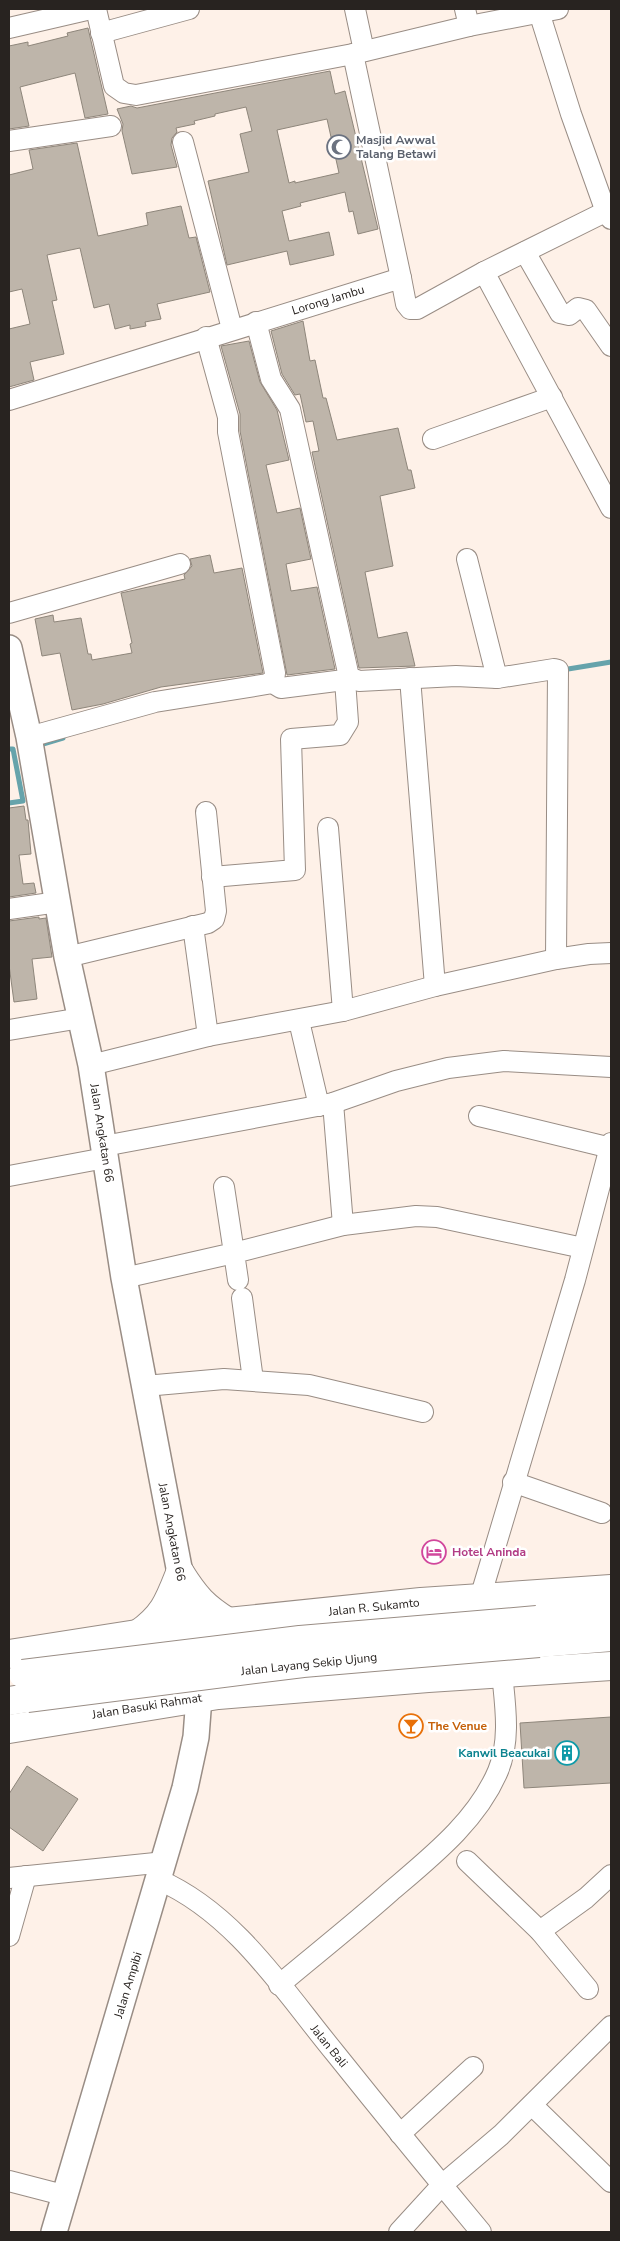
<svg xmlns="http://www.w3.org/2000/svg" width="620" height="2241" font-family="'Nunito Sans',sans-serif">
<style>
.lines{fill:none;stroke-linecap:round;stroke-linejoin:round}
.stream{stroke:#66a3ab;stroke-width:5}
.building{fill:#beb5aa;stroke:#8e867b;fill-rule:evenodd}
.minor-casing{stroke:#998d85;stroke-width:22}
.tertiary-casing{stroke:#998d85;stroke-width:28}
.trunk-casing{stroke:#998d85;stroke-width:30}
.minor{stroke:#fff;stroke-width:20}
.tertiary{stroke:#fff;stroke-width:25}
.trunk{stroke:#fff;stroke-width:28}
.trunk-bridge-casing{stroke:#998d85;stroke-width:30;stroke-linecap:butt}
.trunk-bridge{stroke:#fff;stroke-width:28}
.labels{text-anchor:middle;stroke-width:5;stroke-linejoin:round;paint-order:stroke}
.worship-label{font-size:12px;font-weight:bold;fill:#5b616d;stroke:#fff;text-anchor:start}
.street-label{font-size:12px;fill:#282320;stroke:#fff}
.hotel-label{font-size:12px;font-weight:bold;fill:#b23c85;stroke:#fff;text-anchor:start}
.food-label{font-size:12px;font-weight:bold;fill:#c56008;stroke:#fff;text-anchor:start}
.culture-label{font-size:12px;font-weight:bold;fill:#0d838f;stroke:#fff;text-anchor:end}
</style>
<rect width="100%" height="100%" fill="#fef1e8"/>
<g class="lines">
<g class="stream">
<path d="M562 670 611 662"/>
<path d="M43 744 63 738"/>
<path d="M9 749H13L23 801 9 803"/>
</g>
</g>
<g class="building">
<path d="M88 28 108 114 85 118 75 73 20 87 29 126 9 129V46L28 42V46L68 36 67 33Z"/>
<path d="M330 71 335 94 345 91 378 229 358 234 353 211 349 212 345 192 300 203 301 206 282 211 289 241 329 232 334 255 290 265 287 251 227 265 208 181 249 172 240 134 252 131 246 107 215 114V116L194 121 195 124 176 128 177 132 172 138 171 145 177 167 132 174 122 131 123 124 117 109 131 106 137 108ZM327 119 339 173 295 183V181L289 183 277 130Z"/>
<path d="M77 143 98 236 148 225 146 213 181 206 189 238 196 237 210 292 157 304 161 319 145 322 146 326 130 329V325L115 329 109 304 94 308 80 248 47 255 57 300 52 301 64 354 30 362 34 380 9 387V329L30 324 22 289 9 292V175L33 169 29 150Z"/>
<path d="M303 321 310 361 315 360 323 398H326L337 440 398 428 408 470H411L415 488 380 496 393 566 365 572 378 638 407 632 415 666 359 668 312 452 319 451 313 421 306 422 300 394 295 395 282 374 271 331Z"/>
<path d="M249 341 260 382 277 410 289 460 266 465 277 513 300 508 311 559 286 564 291 591 317 587 335 669 287 675 240 431V414L221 346Z"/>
<path d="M210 555 214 573 242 568 263 673 161 687 103 704 72 710 60 653 42 656 35 619 53 615 54 622 81 618 88 654H91L92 660 132 653 130 644 132 643 121 593 185 579 184 575 192 566 190 559Z"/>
<path d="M24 806 26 820H28L31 854 19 855 23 884 34 883 36 893 9 897V808Z"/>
<path d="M39 917V919L46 918 52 957 32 959 37 999 14 1002 9 965V921Z"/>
<path d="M611 1717V1783L524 1788 520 1723Z"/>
<path d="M27 1766 78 1799 43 1851 9 1827V1794Z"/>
</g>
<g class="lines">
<g class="minor-casing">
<g id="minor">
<path d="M96 9 114 86 124 93 136 95 353 54 469 26 558 9"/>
<path d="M355 9 364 51"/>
<path d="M465 9 469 26"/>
<path d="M539 12 571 114 606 212 611 219"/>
<path d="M9 28 91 9"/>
<path d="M101 33 189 9"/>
<path d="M353 54 401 278"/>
<path d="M9 141 111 126"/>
<path d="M183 142 232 329"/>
<path d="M525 252 560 313 569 315 578 308 586 310 611 346"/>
<path d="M484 272 611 508"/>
<path d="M256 322 271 379 290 409 349 677 359 681 456 676 497 678"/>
<path d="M9 400 401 278 406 304 410 309H417L484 272 611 209"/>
<path d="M433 439 552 397"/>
<path d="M467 559 497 678 554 669 558 670 556 959"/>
<path d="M9 613 180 564"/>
<path d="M410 678 435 986"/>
<path d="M271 682 281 688 352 679"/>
<path d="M29 737 155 702 267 684 274 680 275 673 228 432V417L206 337"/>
<path d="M328 828 343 1011"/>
<path d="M212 877 295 870 291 739 340 735 348 722 345 680"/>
<path d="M9 909 58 902"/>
<path d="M193 926 208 1036"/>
<path d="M67 957 208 923 214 919 216 911 206 812"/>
<path d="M299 1021 319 1106"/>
<path d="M9 1030 81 1018"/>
<path d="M91 1065 208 1036 343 1011 435 986 556 959 589 954 611 953"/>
<path d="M333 1103 343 1225"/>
<path d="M479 1116 611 1148"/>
<path d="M104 1146 333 1103 396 1081 448 1068 504 1061 611 1067"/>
<path d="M9 1176 105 1158"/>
<path d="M124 1278 234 1253 224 1187"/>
<path d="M238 1280 234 1253 343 1225 416 1216 437 1217 583 1248"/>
<path d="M242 1298 253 1380"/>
<path d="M145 1386 224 1379 309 1385 423 1412"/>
<path d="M513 1482 602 1513"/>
<path d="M480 1598 575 1280 611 1143"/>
<path d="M467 1861 540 1931 588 1989"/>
<path d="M9 1878 165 1862"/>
<path d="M159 1880C235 1913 284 1991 335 2053 383 2113 432 2173 481 2232"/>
<path d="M540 1931 586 1898 611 1875"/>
<path d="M9 1936 26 1876"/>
<path d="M279 1985C316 1954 354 1924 390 1892 431 1857 477 1821 498 1771 511 1740 505 1704 502 1673"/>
<path d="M532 2105 611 2182"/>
<path d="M400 2134 473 2067"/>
<path d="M9 2181 63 2195"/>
<path d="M399 2232 442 2185 501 2135 611 2026"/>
</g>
</g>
<g class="tertiary-casing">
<path id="tertiary" d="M9 648 29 737 67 957 91 1065 124 1278 180 1573 199 1697 196 1737 185 1788 54 2232"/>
</g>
<g class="trunk-casing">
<g id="trunk">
<path d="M180 1573C195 1597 204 1607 228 1622"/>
<path d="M537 1620 611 1614"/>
<path d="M138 1634C164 1616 169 1601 180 1573"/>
<path d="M539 1643 611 1637"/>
<path d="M9 1654 188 1626 421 1602 611 1589"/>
<path d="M9 1701 27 1698"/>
<path d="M9 1729 218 1695 428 1678 611 1666"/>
</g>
</g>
<use href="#minor" class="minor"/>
<use href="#tertiary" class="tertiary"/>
<use href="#trunk" class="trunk"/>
<g class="trunk-bridge-casing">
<g id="trunk-bridge">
<path d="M23 1674 300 1640 537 1620"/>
<path d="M27 1698 303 1663 539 1643"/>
</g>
</g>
<use href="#trunk-bridge" class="trunk-bridge"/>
</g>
<defs>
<g id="mosque-ring" transform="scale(1.25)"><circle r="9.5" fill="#fff" stroke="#6b7280" stroke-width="1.5"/><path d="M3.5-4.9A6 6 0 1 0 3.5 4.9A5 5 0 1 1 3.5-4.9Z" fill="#6b7280"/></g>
<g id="hotel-ring" transform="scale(1.25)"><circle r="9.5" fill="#fff" stroke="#d1479c" stroke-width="1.5"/><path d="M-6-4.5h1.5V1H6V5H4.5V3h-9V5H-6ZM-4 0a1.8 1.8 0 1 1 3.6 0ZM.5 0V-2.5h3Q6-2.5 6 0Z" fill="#d1479c"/></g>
<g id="bar-ring" transform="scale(1.25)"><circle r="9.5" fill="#fff" stroke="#e8710a" stroke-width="1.5"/><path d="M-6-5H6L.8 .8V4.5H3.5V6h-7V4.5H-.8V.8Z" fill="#e8710a"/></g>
<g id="building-ring" transform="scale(1.25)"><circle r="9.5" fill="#fff" stroke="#0f9aa8" stroke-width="1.5"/><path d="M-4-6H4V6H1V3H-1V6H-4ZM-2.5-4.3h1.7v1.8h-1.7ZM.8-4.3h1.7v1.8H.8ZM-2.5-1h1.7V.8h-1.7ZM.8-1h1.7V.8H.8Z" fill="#0f9aa8"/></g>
</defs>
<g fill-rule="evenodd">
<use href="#mosque-ring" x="339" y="147"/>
<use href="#hotel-ring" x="434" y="1552"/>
<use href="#bar-ring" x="411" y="1726"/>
<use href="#building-ring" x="567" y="1753"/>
</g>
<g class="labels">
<g class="worship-label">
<text x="356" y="144">Masjid Awwal<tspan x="356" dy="14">Talang Betawi</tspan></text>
</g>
<g class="street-label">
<text transform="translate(328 300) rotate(-17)" y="4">Lorong Jambu</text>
<text transform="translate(102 1133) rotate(81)" y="4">Jalan Angkatan 66</text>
<text transform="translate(172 1532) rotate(79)" y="4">Jalan Angkatan 66</text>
<text transform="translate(374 1607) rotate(-6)" y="4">Jalan R. Sukamto</text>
<text transform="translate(309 1664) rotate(-6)" y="4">Jalan Layang Sekip Ujung</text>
<text transform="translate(147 1706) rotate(-9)" y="4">Jalan Basuki Rahmat</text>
<text transform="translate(128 1985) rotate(-73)" y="4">Jalan Ampibi</text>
<text transform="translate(329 2046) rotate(51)" y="4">Jalan Bali</text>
</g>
<g class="hotel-label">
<text x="452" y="1556">Hotel Aninda</text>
</g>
<g class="food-label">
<text x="428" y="1730">The Venue</text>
</g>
<g class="culture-label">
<text x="550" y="1757">Kanwil Beacukai</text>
</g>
</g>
<rect width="620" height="2241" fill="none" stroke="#282320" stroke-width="20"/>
</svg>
